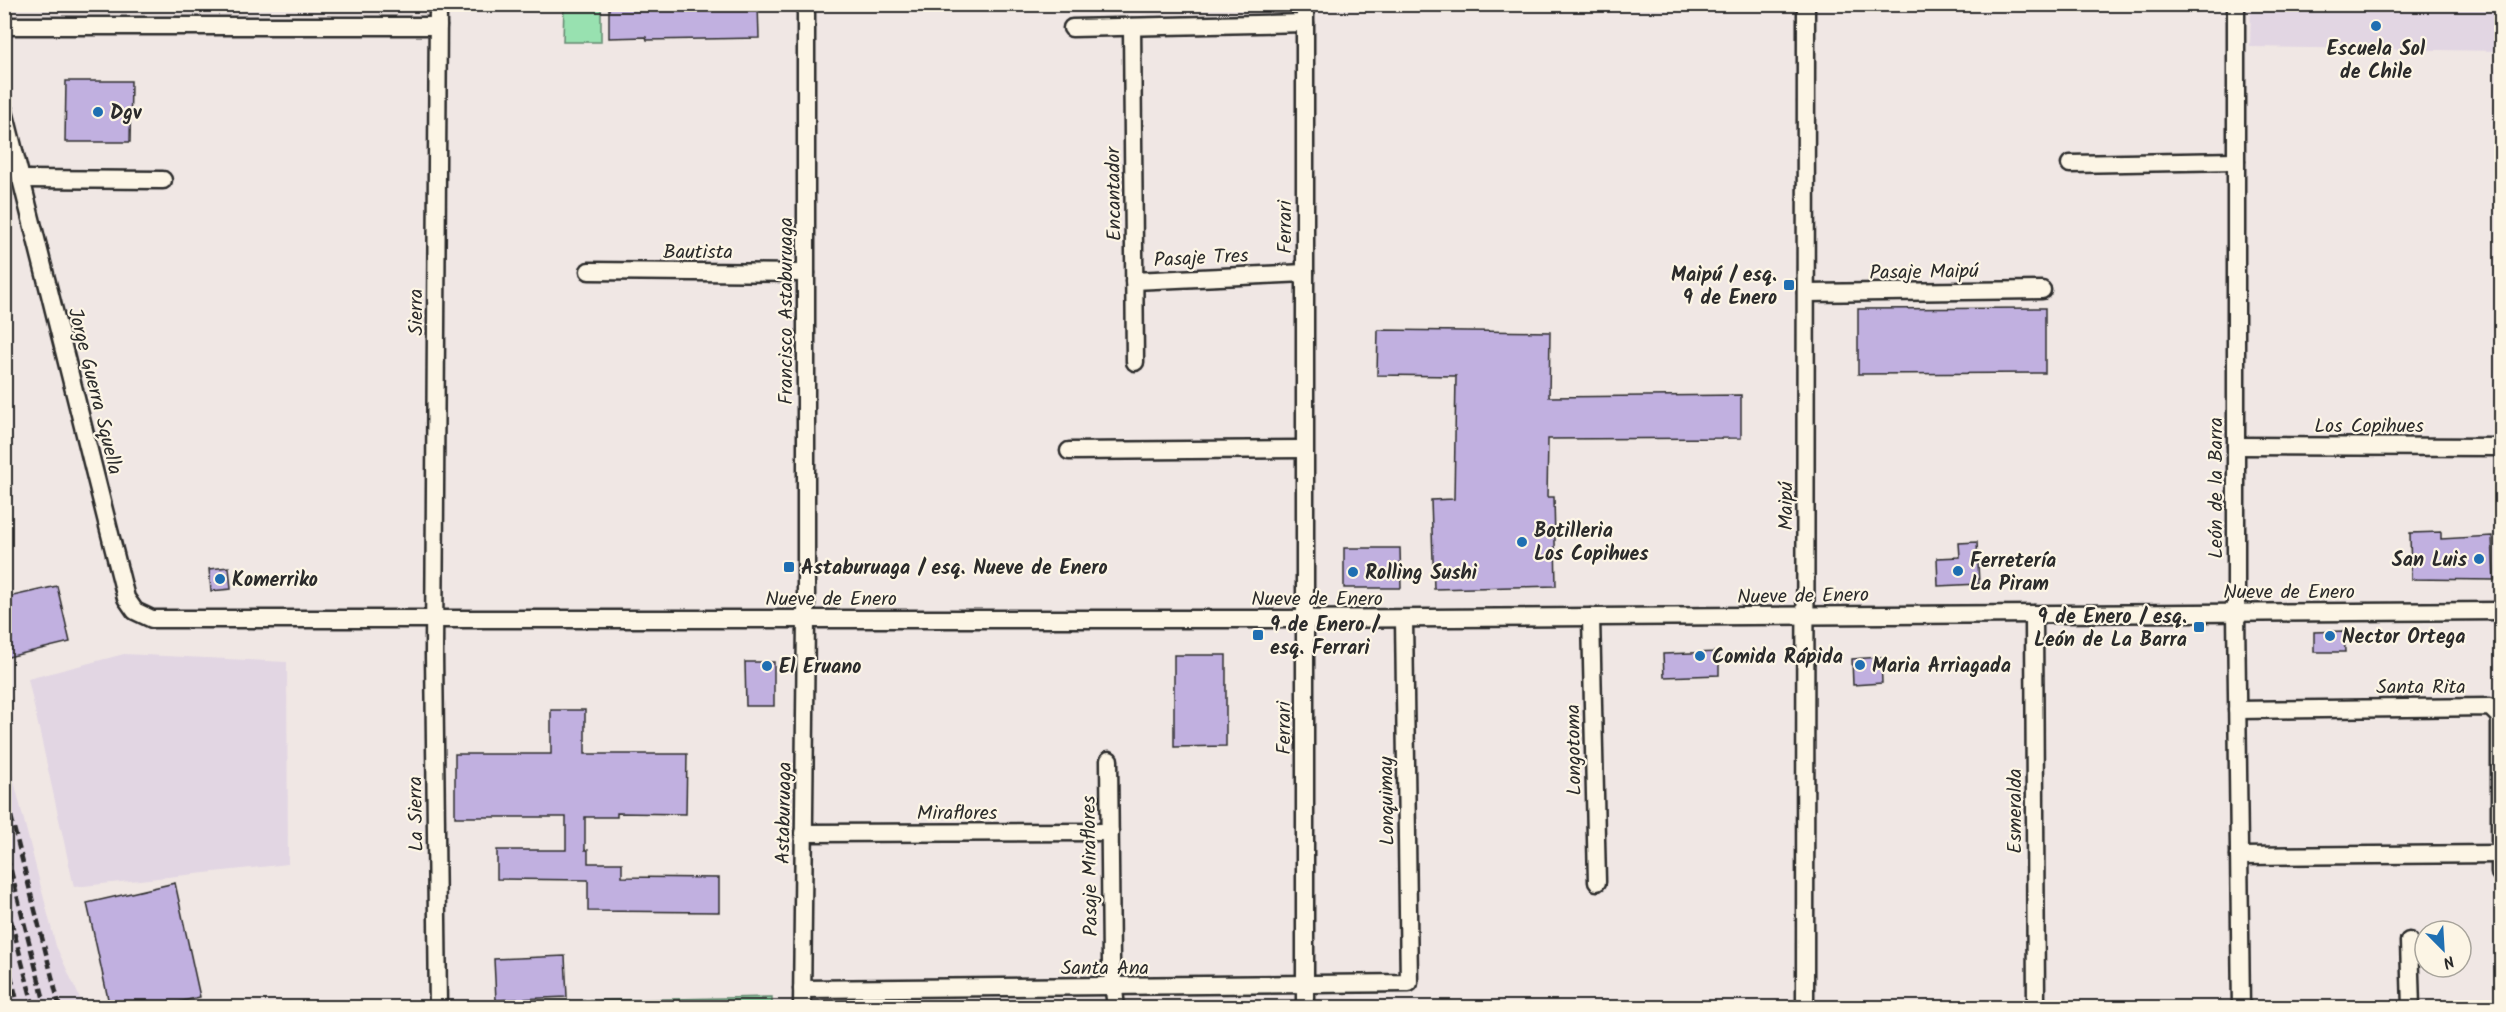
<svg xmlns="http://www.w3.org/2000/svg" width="2506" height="1012" font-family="Kalam,sans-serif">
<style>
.built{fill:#e2d6e3}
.green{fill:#98e1b0;stroke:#62866e;stroke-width:1.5}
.building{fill:#c1b0e0;stroke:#2b2b2b;stroke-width:1.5}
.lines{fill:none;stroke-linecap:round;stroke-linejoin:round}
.street-casing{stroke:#2b2b2b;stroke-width:21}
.street{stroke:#fcf5e5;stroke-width:16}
.rail{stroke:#2b2b2b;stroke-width:4.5;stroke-dasharray:9 4.5;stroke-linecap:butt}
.poi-dot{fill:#1f6fb2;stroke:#fcf5e5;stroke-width:2}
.labels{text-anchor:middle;stroke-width:4.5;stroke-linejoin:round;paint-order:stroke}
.poi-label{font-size:20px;font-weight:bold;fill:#2b2b2b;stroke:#fcf5e5;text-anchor:start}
.street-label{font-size:20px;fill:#2b2b2b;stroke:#fcf5e5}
</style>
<rect width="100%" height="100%" fill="#f0e7e4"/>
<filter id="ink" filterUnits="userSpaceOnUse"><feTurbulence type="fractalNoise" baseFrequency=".0167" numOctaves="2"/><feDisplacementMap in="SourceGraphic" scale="12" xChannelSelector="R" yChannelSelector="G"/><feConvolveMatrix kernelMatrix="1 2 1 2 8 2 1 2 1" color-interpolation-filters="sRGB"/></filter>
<g filter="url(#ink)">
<g class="built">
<path d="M2251 5H2501V51L2250 47Z"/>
<path d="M124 654 287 662 288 864 74 887 28 679Z"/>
<path d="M4 742 56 946 84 1007H5Z"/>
</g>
<g class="green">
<path d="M564 5H601V42H563Z"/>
<path d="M772 997V1008H471V1003Z"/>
</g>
<g class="building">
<path d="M609 4H758L759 38 647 40 646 37 609 38Z"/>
<path d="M66 81H131L130 142H65Z"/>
<path d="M2045 308V373L1858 374V309Z"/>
<path d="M1378 330 1550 332 1549 397 1741 395V438L1548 439 1547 497H1554L1556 586 1434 589 1431 500 1454 499 1456 376 1377 375Z"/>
<path d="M2441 532V539L2492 536 2494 580 2411 579 2410 533Z"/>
<path d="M1977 542 1979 584 1938 586 1937 558 1960 557 1959 543Z"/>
<path d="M1344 548H1400L1401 588H1344Z"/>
<path d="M229 567 231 589 211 591 209 569Z"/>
<path d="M57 586 70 642 4 658V598Z"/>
<path d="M2344 631 2345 652H2314V632Z"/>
<path d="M1719 652V675L1664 677 1663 654Z"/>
<path d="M1174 655H1226V746L1174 747Z"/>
<path d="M1881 657 1882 683 1853 685 1852 659Z"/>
<path d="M745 662H774V706H746Z"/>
<path d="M551 710H585V754H687L686 814 617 813V817H585V850H588V863H622V877L719 878V912L588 911V880L497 879V850H566V817H455V754H551Z"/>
<path d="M175 883 200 997 154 1008H110L87 903Z"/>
<path d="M565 956 567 997 496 1000 494 959Z"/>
</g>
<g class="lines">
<g class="street-casing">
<g id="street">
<path d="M2236 4V613L2241 1008"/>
<path d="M4 26H438"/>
<path d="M1132 27 1135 362"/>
<path d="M1072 28 1305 23"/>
<path d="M4 111 126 598 135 611 152 619H1286L2502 611"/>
<path d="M2070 164 2236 161"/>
<path d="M21 179 163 180"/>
<path d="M589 271 806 273"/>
<path d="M1134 281 1305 273"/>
<path d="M1806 293 2042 290"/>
<path d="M2236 446 2502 447"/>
<path d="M1069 451 1304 449"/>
<path d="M2034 614 2036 1008"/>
<path d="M1591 617 1597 882"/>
<path d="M2237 710 2490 707 2499 716 2500 722V873"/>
<path d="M1109 760 1111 963 1116 1008"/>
<path d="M803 833 1110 832"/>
<path d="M2239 856 2500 854"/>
<path d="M2409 941 2411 1008"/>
<path d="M802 989 1409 983 1404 619"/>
<path d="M438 1008 434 653 438 4"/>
<path d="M802 1008 806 618V4"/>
<path d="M1305 1008V4"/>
<path d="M1805 1008 1806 4"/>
</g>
</g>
<use href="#street" class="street"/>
<g class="rail">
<path d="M4 789 60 1008"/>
<path d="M4 844 46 1008"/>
<path d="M4 894 34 1008"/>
<path d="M4 949 19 1008"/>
</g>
</g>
</g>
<g class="poi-dot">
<circle cx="2376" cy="26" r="6"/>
<circle cx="98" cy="112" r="6"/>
<rect x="1783" y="279" width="12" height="12" rx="3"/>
<circle cx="1522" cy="542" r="6"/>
<circle cx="2479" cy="559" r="6"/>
<rect x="783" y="561" width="12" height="12" rx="3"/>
<circle cx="1958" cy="571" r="6"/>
<circle cx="1353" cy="572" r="6"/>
<circle cx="220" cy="579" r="6"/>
<rect x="2193" y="621" width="12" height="12" rx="3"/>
<rect x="1252" y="629" width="12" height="12" rx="3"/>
<circle cx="2330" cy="636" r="6"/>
<circle cx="1700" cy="656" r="6"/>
<circle cx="1860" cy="665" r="6"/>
<circle cx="767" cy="666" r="6"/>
</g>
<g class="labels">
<g class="poi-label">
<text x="2376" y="55" text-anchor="middle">Escuela Sol<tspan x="2376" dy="23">de Chile</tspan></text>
<text x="110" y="119">Dgv</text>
<text x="1777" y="281" text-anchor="end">Maipú / esq.<tspan x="1777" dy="23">9 de Enero</tspan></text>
<text x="1534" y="537">Botilleria<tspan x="1534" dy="23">Los Copihues</tspan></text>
<text x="2467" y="566" text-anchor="end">San Luis</text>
<text x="1970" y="567">Ferretería<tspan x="1970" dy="23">La Piram</tspan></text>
<text x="801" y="574">Astaburuaga / esq. Nueve de Enero</text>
<text x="1365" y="579">Rolling Sushi</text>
<text x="232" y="586">Komerriko</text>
<text x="2187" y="623" text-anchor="end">9 de Enero / esq.<tspan x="2187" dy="23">León de La Barra</tspan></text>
<text x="1270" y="631">9 de Enero /<tspan x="1270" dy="23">esq. Ferrari</tspan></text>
<text x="2342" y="643">Nector Ortega</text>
<text x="1712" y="663">Comida Rápida</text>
<text x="1872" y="672">Maria Arriagada</text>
<text x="779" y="673">El Eruano</text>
</g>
<g class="street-label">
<text transform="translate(1113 194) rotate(-91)" y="7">Encantador</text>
<text transform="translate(1284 227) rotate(-90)" y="7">Ferrari</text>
<text x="698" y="258">Bautista</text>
<text transform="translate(1201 257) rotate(-3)" y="7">Pasaje Tres</text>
<text transform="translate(1924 271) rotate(-1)" y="7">Pasaje Maipú</text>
<text transform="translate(785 311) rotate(-90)" y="7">Francisco Astaburuaga</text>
<text transform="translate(415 312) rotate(-90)" y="7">Sierra</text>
<text transform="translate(96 391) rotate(76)" y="7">Jorge Guerra Squella</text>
<text x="2369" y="432">Los Copihues</text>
<text transform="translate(2215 488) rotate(-90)" y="7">León de la Barra</text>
<text transform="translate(1785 506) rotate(-90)" y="7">Maipú</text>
<text x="2289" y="598">Nueve de Enero</text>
<text transform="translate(1803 595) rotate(-1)" y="7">Nueve de Enero</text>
<text x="831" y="605">Nueve de Enero</text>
<text x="1317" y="605">Nueve de Enero</text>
<text x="2421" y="693">Santa Rita</text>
<text transform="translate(1283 728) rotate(-90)" y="7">Ferrari</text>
<text transform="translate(1573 750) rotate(-91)" y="7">Longotoma</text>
<text transform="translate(1386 801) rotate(-91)" y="7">Lonquimay</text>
<text transform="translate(2014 811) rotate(-90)" y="7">Esmeralda</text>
<text x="957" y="819">Miraflores</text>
<text transform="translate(783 813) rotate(-89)" y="7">Astaburuaga</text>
<text transform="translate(415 814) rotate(-91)" y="7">La Sierra</text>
<text transform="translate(1089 866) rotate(-91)" y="7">Pasaje Miraflores</text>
<text x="1105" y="974">Santa Ana</text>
</g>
</g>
<rect width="2506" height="1012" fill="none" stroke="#fcf5e5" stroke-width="24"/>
<rect x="12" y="12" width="2482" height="988" fill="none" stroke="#2b2b2b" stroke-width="2" filter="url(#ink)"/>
<g transform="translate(2443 949) rotate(156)"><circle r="28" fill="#fcf5e5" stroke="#a8a49b" stroke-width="1.5"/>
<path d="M0-4.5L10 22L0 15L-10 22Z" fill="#1f6fb2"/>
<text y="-9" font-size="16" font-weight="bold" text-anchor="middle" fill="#2b2b2b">N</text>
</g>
</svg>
